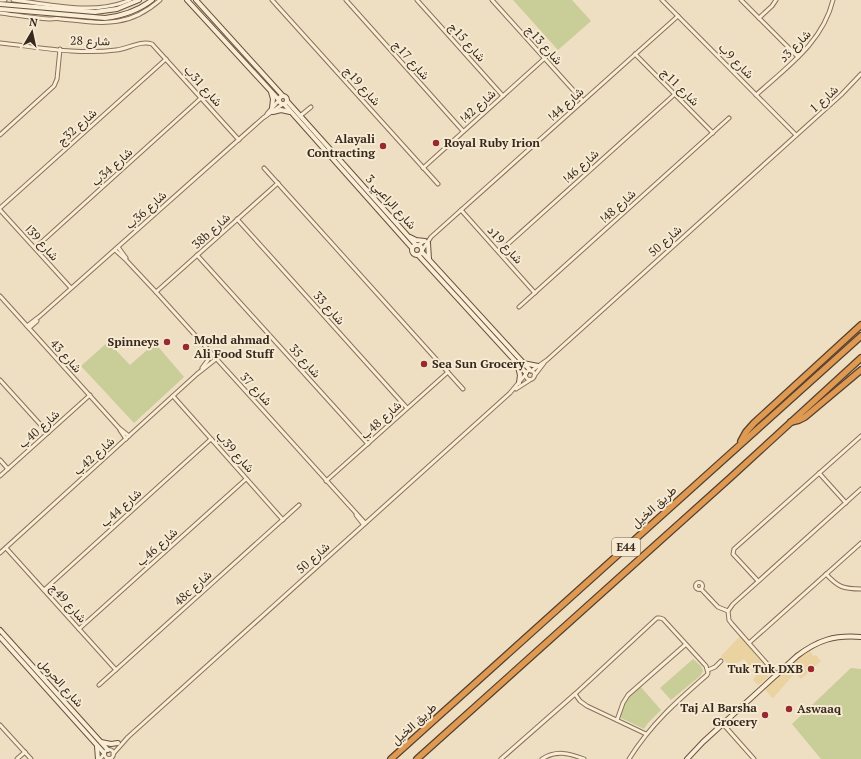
<svg xmlns="http://www.w3.org/2000/svg" width="861" height="759" font-family="'PT Serif',Vazirmatn,serif">
<style>
.green{fill:#c9cd97}
.sand{fill:#ead3a0}
.lines{fill:none;stroke-linecap:round;stroke-linejoin:round}
.street-casing{stroke:#897059;stroke-width:5}
.secondary-casing{stroke:#6a513d;stroke-width:6}
.highway-casing{stroke:#563f2e;stroke-width:8}
.street{stroke:#f9edd6;stroke-width:3}
.secondary{stroke:#f9edd6;stroke-width:4}
.highway{stroke:#de9a53;stroke-width:5.5}
.poi-dot{fill:#98292f;stroke:#f6ead2;stroke-width:1.5}
.labels{text-anchor:middle;stroke-width:4;stroke-linejoin:round;paint-order:stroke}
.shield{fill:#f6ead2;stroke:#716354;stroke-width:1}
.shield-label{font-size:11px;font-weight:bold;fill:#38291e}
.street-label{font-size:12px;fill:#38291e;stroke:#f6ead2}
.poi-label{font-size:12px;font-weight:bold;fill:#38291e;stroke:#f6ead2;text-anchor:end}
</style>
<rect width="100%" height="100%" fill="#eedfc3"/>
<g class="green">
<path d="M513 0H572L591 21 558 50Z"/>
<path d="M108 342 130 365 155 343 184 377 134 423 81 366Z"/>
<path d="M693 659 701 666 703 671 700 676 671 700 660 688Z"/>
<path d="M851 668 861 669V759H821L792 724Z"/>
<path d="M640 686 661 710 648 723 644 729 619 717C625 703 628 697 640 686Z"/>
</g>
<g class="sand">
<path d="M740 636 768 669 769 675 766 679 758 685 753 680 756 676 744 659 730 667 721 656Z"/>
<path d="M809 649 813 656 816 655 821 661 801 679 795 673 774 697 772 698 764 688Z"/>
</g>
<g class="lines">
<g class="street-casing">
<g id="street">
<path d="M1 0H5"/>
<path d="M13 0C50 4 94 16 130 0"/>
<path d="M272 0 438 184"/>
<path d="M346 0 463 131"/>
<path d="M417 0 503 96"/>
<path d="M492 0 583 101"/>
<path d="M662 0 796 135"/>
<path d="M741 0 798 57"/>
<path d="M0 13C16 15 33 18 49 19 53 19 57 18 61 19 101 23 127 29 160 0"/>
<path d="M759 18 772 6 776 0"/>
<path d="M0 43C38 47 78 55 116 50 128 49 140 40 152 44L239 140"/>
<path d="M635 54 713 133"/>
<path d="M756 95C787 67 823 42 833 0"/>
<path d="M267 114 279 100"/>
<path d="M300 116 311 107"/>
<path d="M0 135 54 86 57 79 60 49"/>
<path d="M264 168 463 389"/>
<path d="M423 168 545 58"/>
<path d="M0 208 166 59"/>
<path d="M0 210 71 288"/>
<path d="M461 210 535 293"/>
<path d="M237 219 407 408"/>
<path d="M419 245 424 241"/>
<path d="M118 247 126 258"/>
<path d="M35 248 201 98"/>
<path d="M423 249 431 237 678 16"/>
<path d="M115 250 126 260 156 292 365 523"/>
<path d="M499 252 675 94"/>
<path d="M197 255 368 444"/>
<path d="M156 292 278 183"/>
<path d="M0 296 119 428 129 436"/>
<path d="M519 307 729 118"/>
<path d="M27 326 40 316 263 118 283 104"/>
<path d="M29 328 37 321"/>
<path d="M202 368 208 360 209 352"/>
<circle cx="530" cy="375" r="4.5"/>
<path d="M531 371 547 360 841 95 861 74"/>
<path d="M534 376 544 363"/>
<path d="M0 380 48 433"/>
<path d="M516 389 530 380"/>
<path d="M173 396 283 520"/>
<path d="M120 430 126 439"/>
<path d="M0 460 8 469"/>
<path d="M819 473 846 503"/>
<path d="M0 476 90 395"/>
<path d="M326 481 448 372"/>
<path d="M356 515 363 524"/>
<path d="M6 548 116 670"/>
<path d="M0 553 197 374 216 359"/>
<path d="M826 574C838 587 843 589 861 589"/>
<path d="M758 581 733 554 734 549 861 436"/>
<circle cx="699" cy="586" r="3.5"/>
<path d="M701 589 718 607 728 611"/>
<path d="M44 590 211 439"/>
<path d="M79 629 246 479"/>
<path d="M749 643 861 543"/>
<path d="M708 670 715 667 721 661"/>
<path d="M777 675 732 624 729 620 728 611 733 604 861 489"/>
<path d="M99 685 299 505"/>
<path d="M575 694 580 701 587 706 646 734"/>
<path d="M617 720 623 703 628 695 685 645"/>
<path d="M723 724 754 759"/>
<path d="M0 725 31 759"/>
<circle cx="109" cy="754" r="4.5"/>
<path d="M113 754 128 737 510 393 525 375"/>
<path d="M17 759 25 752"/>
<path d="M100 759 104 754"/>
<path d="M501 759 575 694 657 618H660L663 619 706 666 708 673 707 675C676 702 651 724 629 759"/>
<path d="M542 759C556 750 569 753 584 759"/>
</g>
</g>
<g class="secondary-casing">
<g id="secondary">
<path d="M187 0 279 100"/>
<path d="M196 0 283 96"/>
<path d="M0 4 95 12 117 9 139 0"/>
<path d="M0 9 105 18C122 16 138 11 152 0"/>
<path d="M271 92 273 99 272 108"/>
<circle cx="283" cy="100" r="4"/>
<path d="M287 101 416 245"/>
<path d="M284 104 412 248"/>
<path d="M273 112 281 110 290 112"/>
<path d="M410 237 416 240 425 241"/>
<path d="M428 243 429 259"/>
<circle cx="417" cy="250" r="5"/>
<path d="M422 252 530 370"/>
<path d="M418 255 526 373"/>
<path d="M523 363 538 366"/>
<path d="M518 367 520 375 519 383"/>
<path d="M0 630 108 750"/>
<path d="M0 637 104 753"/>
<path d="M101 742 111 744 118 743"/>
<path d="M97 746 98 759"/>
<path d="M687 759 703 742 797 656C818 640 834 635 861 637"/>
</g>
</g>
<g class="highway-casing">
<g id="highway">
<path d="M791 422 799 420 805 417 861 370"/>
<path d="M741 441 746 432 754 423 861 325"/>
<path d="M391 759 861 336"/>
<path d="M417 759 730 478 861 358"/>
</g>
</g>
<use href="#street" class="street"/>
<use href="#secondary" class="secondary"/>
<use href="#highway" class="highway"/>
</g>
<g class="poi-dot">
<circle cx="436" cy="143" r="4"/>
<circle cx="383" cy="146" r="4"/>
<circle cx="167" cy="342" r="4"/>
<circle cx="186" cy="347" r="4"/>
<circle cx="424" cy="364" r="4"/>
<circle cx="811" cy="669" r="4"/>
<circle cx="789" cy="709" r="4"/>
<circle cx="765" cy="715" r="4"/>
</g>
<g class="labels">
<rect class="shield" x="612" y="538" width="28" height="18" rx="3"/>
<g class="shield-label">
<text x="626" y="551">E44</text>
</g>
<g class="street-label">
<text transform="translate(90 41) rotate(1)" y="4">شارع 28</text>
<text transform="translate(467 42) rotate(48)" y="4">شارع 15ج</text>
<text transform="translate(544 45) rotate(48)" y="4">شارع 13ج</text>
<text transform="translate(795 46) rotate(-46)" y="4">شارع 3د</text>
<text transform="translate(411 60) rotate(48)" y="4">شارع 17ج</text>
<text transform="translate(736 61) rotate(45)" y="4">شارع 9ب</text>
<text transform="translate(203 86) rotate(48)" y="4">شارع 31ب</text>
<text transform="translate(362 86) rotate(48)" y="4">شارع 19ج</text>
<text transform="translate(680 87) rotate(45)" y="4">شارع 11ج</text>
<text transform="translate(824 99) rotate(-42)" y="4">شارع 1</text>
<text transform="translate(566 104) rotate(-42)" y="4">شارع 44ا</text>
<text transform="translate(478 106) rotate(-42)" y="4">شارع 42ا</text>
<text transform="translate(77 127) rotate(-42)" y="4">شارع 32ج</text>
<text transform="translate(581 166) rotate(-42)" y="4">شارع 46ا</text>
<text transform="translate(112 167) rotate(-42)" y="4">شارع 34ب</text>
<text transform="translate(391 202) rotate(48)" y="4">شارع الراعبي 3</text>
<text transform="translate(618 206) rotate(-42)" y="4">شارع 48ا</text>
<text transform="translate(146 210) rotate(-42)" y="4">شارع 36ب</text>
<text transform="translate(211 231) rotate(-42)" y="4">38b شارع</text>
<text transform="translate(665 241) rotate(-42)" y="4">شارع 50</text>
<text transform="translate(42 243) rotate(48)" y="4">شارع 39ا</text>
<text transform="translate(505 245) rotate(48)" y="4">شارع 19د</text>
<text transform="translate(329 308) rotate(48)" y="4">شارع 33</text>
<text transform="translate(66 356) rotate(48)" y="4">شارع 43</text>
<text transform="translate(305 361) rotate(48)" y="4">شارع 35</text>
<text transform="translate(256 389) rotate(47)" y="4">شارع 37</text>
<text transform="translate(381 420) rotate(-42)" y="4">شارع 48ب</text>
<text transform="translate(39 429) rotate(-42)" y="4">شارع 40ب</text>
<text transform="translate(235 452) rotate(48)" y="4">شارع 39ب</text>
<text transform="translate(94 456) rotate(-42)" y="4">شارع 42ب</text>
<text transform="translate(654 507) rotate(-42)" y="4">طريق الخيل</text>
<text transform="translate(121 508) rotate(-42)" y="4">شارع 44ب</text>
<text transform="translate(157 547) rotate(-42)" y="4">شارع 46ب</text>
<text transform="translate(313 558) rotate(-42)" y="4">شارع 50</text>
<text transform="translate(193 588) rotate(-42)" y="4">48c شارع</text>
<text transform="translate(68 603) rotate(48)" y="4">شارع 49ج</text>
<text transform="translate(61 683) rotate(48)" y="4">شارع الحرمل</text>
<text transform="translate(414 724) rotate(-42)" y="4">طريق الخيل</text>
</g>
<g class="poi-label">
<text x="375" y="143">Alayali<tspan x="375" dy="14">Contracting</tspan></text>
<text x="444" y="147" text-anchor="start">Royal Ruby Irion</text>
<text x="194" y="344" text-anchor="start">Mohd ahmad<tspan x="194" dy="14">Ali Food Stuff</tspan></text>
<text x="159" y="346">Spinneys</text>
<text x="432" y="368" text-anchor="start">Sea Sun Grocery</text>
<text x="803" y="673">Tuk Tuk DXB</text>
<text x="757" y="712">Taj Al Barsha<tspan x="757" dy="14">Grocery</tspan></text>
<text x="797" y="713" text-anchor="start">Aswaaq</text>
</g>
</g>
<g transform="translate(32 32) rotate(9)" stroke="#f6ead2" stroke-width="3" paint-order="stroke">
<path d="M0-3L7 15L0 10L-7 15Z" fill="#38291e"/>
<text y="-6" font-size="11" font-weight="bold" text-anchor="middle" fill="#38291e">N</text>
</g>
</svg>
